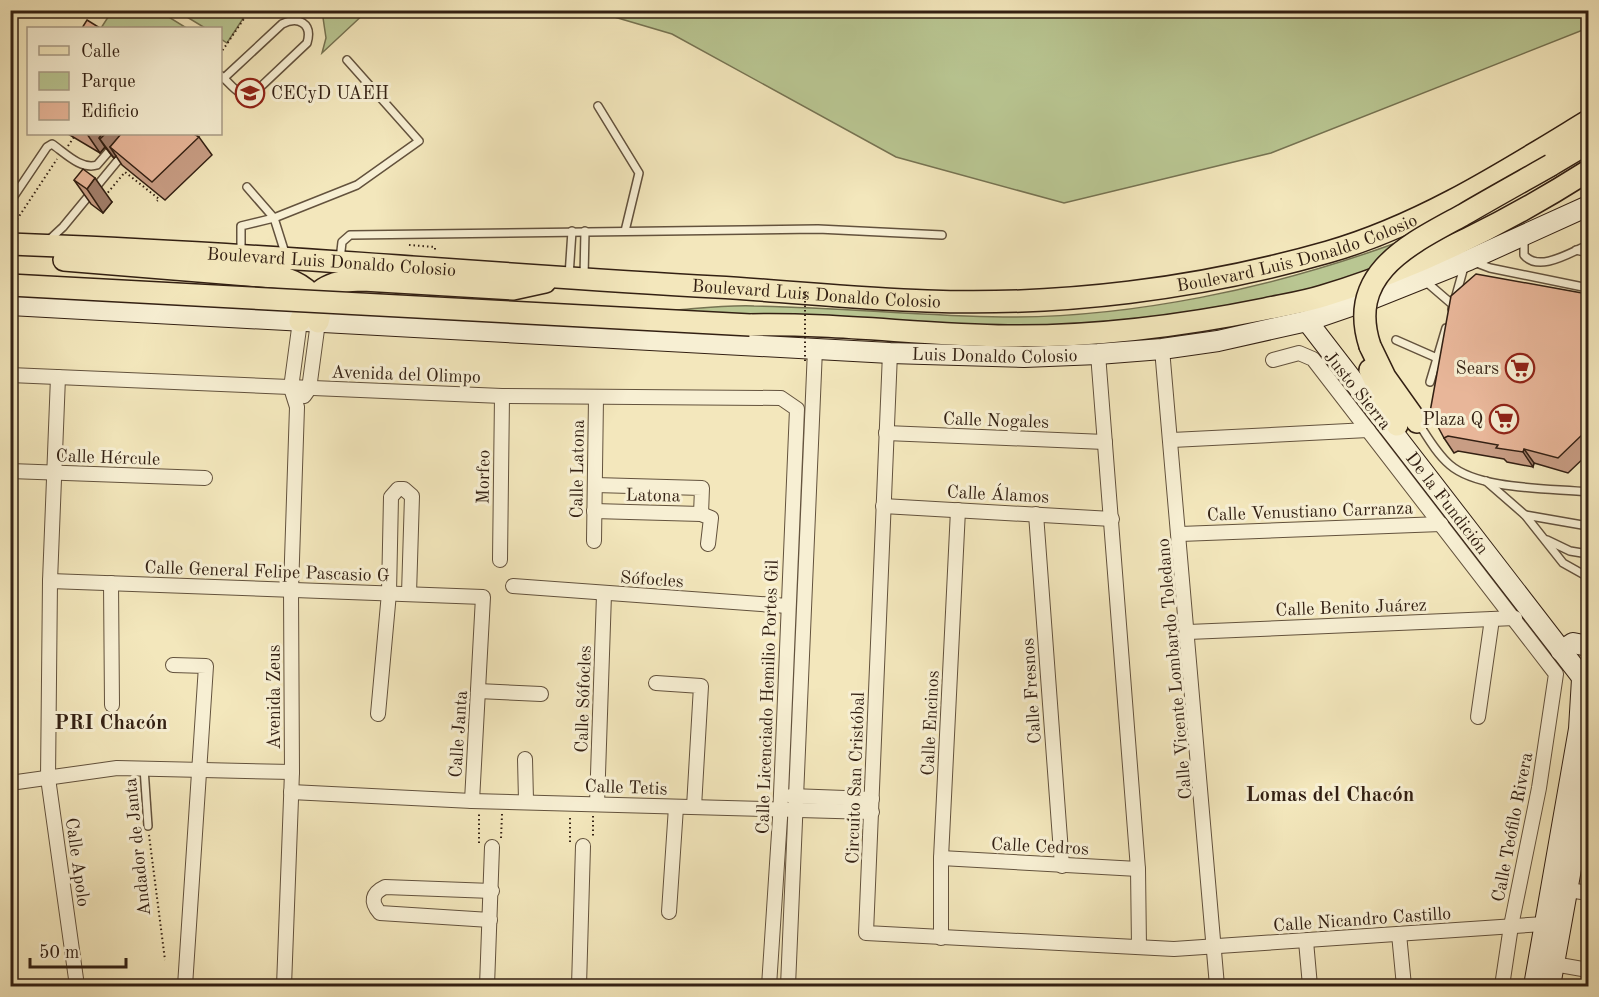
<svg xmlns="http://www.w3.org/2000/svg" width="1599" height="997" font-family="'Old Standard TT',serif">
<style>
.green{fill:#b9c692;stroke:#767352;stroke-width:1.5}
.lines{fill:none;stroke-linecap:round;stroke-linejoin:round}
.lane-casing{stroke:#63523d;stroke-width:10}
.street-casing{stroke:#63523d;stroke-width:16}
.secondary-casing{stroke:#332013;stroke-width:22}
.primary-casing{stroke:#332013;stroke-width:24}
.path{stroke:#332013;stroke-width:2;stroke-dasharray:1.5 3;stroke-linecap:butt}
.lane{stroke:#f7efd3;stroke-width:7}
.street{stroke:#f7efd3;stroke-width:14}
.secondary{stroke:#f7efd3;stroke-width:20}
.primary{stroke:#f3e7bc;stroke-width:21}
.primary-bridge-casing{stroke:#332013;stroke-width:24;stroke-linecap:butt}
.path-bridge{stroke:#332013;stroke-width:2;stroke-dasharray:1.5 3;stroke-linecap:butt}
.primary-bridge{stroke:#f3e7bc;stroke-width:21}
.wall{fill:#c89d84;stroke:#332013;stroke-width:1.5}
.shaded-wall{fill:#a27f6b;stroke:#332013;stroke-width:1.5}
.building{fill:#e8b699;stroke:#332013;stroke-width:1.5}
.labels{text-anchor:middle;stroke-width:6;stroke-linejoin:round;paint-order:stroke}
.poi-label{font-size:18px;fill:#332013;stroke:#f7efd3;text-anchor:end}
.street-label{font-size:18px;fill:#332013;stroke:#f7efd3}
.quarter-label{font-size:21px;font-weight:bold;fill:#332013;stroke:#f7efd3}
</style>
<rect width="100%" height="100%" fill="#f3e7bc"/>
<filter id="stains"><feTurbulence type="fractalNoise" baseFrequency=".00333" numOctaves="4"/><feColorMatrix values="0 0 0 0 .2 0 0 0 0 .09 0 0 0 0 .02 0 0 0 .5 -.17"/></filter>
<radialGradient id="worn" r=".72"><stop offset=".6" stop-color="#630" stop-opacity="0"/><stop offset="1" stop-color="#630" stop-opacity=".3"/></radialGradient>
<g class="green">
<path d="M1588 10V28L1271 153 1064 203 896 157 672 34 594 11Z"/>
<path d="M112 11H159L185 27 101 28Z"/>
<path d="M177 11H248L227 43 221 39 220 28H205Z"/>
<path d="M322 11V10L367 11 322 53 326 38Z"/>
<path d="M1393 244 1370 270 1305 293 1140 324 1004 330 677 313V310C702 308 728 305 754 306 837 307 920 316 1003 317 1132 318 1272 288 1393 244Z"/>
</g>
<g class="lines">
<g class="lane-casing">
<g id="lane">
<path d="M220 75C232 84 238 99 254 93L307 43C313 23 298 16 282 24L224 78"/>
<path d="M598 106 639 173 625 231"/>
<path d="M247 187 274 218 286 256"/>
<path d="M10 202 47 147 52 144C65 153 81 170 97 165L124 134"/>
<path d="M1524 239V255C1539 273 1571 252 1588 245"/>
<path d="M49 240 63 227 124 153"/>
<path d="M1576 250 1588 253"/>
<path d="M241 252V226L274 218 357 185 419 141 347 60"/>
<path d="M340 260 342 242 350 235 818 229 942 235"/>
<path d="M1474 262 1490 268 1588 288"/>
<path d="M569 276 572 231"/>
<path d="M584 277 585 231"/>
<path d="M1424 280 1453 305 1452 309"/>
<path d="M1455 299 1464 267"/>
<path d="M1396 340 1437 358"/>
<path d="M1430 382 1446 328"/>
<path d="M1419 424C1428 438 1437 454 1450 465 1479 490 1550 488 1588 492"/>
<path d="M1486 481 1525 515 1563 563 1588 577"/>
<path d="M1525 515 1588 526"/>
<path d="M1547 540 1570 551 1588 554"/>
<path d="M144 768 148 826"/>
</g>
</g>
<g class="street-casing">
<g id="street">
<path d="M1162 349 1217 986"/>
<path d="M890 353 866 933 1174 949 1544 924"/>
<path d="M1098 354 1138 869 1139 947"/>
<path d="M1273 360 1299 353 1313 359 1556 674 1539 788 1511 926 1502 986"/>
<path d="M10 375 502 396 781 398 797 409 780 818 769 986"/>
<path d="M58 377 50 581 48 778 77 986"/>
<path d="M304 396 309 389 318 322"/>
<path d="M886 433 1105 442"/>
<path d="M1172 440 1368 430"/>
<path d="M10 471 205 478"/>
<path d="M595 485 702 488 701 514"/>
<path d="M883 506 1112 519"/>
<path d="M594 511 701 514 711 518 708 544"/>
<path d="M1036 514 1062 866"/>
<path d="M1180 534 1441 524"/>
<path d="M594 541 596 398"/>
<path d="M500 560 502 396"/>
<path d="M50 581 483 597 472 801"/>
<path d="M111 583 112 705"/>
<path d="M513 586 788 606"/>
<path d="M1188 632 1515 618"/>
<path d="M173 665 206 666 185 986"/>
<path d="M656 683 701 686 694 807"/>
<path d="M478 691 541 694"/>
<path d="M378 714 389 593 391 497 398 489H404L412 496 409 594"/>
<path d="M1478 717 1492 619"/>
<path d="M525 759 526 800"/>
<path d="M10 783 117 768 292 772"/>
<path d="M291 792 472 801 872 812"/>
<path d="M791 796 872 799"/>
<path d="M597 804 604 594"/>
<path d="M941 858 1138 869"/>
<path d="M1569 890 1588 893"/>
<path d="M669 912 676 807"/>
<path d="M490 920 380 913C370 902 372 893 385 887L492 891"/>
<path d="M1399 934 1404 986"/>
<path d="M941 938V858L958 510"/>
<path d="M1306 941 1310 986"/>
<path d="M1554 964 1588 970"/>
<path d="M284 986 292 772 291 590 297 407 291 388 300 321"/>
<path d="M487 986 492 847"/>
<path d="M579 986 583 846"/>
<path d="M788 986 815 349"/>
</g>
</g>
<g class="secondary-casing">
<g id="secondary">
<path id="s1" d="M10 305 890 353 1024 357 1098 354 1162 349 1218 341 1307 321 1374 298 1469 260 1588 206"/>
<path id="s2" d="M1307 321 1588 685"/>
<path d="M1561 651 1573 643 1588 646"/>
<path d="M1534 986 1579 729 1582 679"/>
<path d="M1550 986 1588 774"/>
</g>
</g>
<g class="primary-casing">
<g id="primary">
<path d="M1551 165 1588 143"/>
<path id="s3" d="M10 244C246 252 481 274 716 287 786 291 856 299 927 301 1061 306 1199 289 1328 252 1422 225 1506 171 1588 121"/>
<path d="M64 260 284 278C302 284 326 300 318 322"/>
<path d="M300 321C313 290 329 280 363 280L513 289 545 282"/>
<path d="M750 325C836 323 922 335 1008 336 1094 337 1181 326 1265 309 1284 305 1304 302 1323 296 1417 268 1506 223 1588 171"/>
<path d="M1370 346 1385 377 1417 422"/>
<path d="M1370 370 1397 425"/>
</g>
</g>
<g class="path">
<path d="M220 54 250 10"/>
<path d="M68 146 76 134"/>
<path d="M105 196 125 172 159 199 157 201"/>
<path d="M12 227 57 159"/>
<path d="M409 245 435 247V251"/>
<path d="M593 816V838"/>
<path d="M570 818V842"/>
<path d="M149 835 165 960"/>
<path d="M501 838 502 814"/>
<path d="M479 843V813"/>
</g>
<use href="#lane" class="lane"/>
<use href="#street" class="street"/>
<use href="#secondary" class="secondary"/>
<use href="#primary" class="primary"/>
<g class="primary-bridge-casing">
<g id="primary-bridge">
<path d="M10 285 750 325"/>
<path d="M1370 346C1346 273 1410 244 1463 215 1492 198 1521 182 1551 165"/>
</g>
</g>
<path class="path-bridge" d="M805 361V289"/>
<use href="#primary-bridge" class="primary-bridge"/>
</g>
<g class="wall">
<path d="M68 134H194L199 137 212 155 165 200 122 165 116 156 114 158 112 156 105 147 100 153Z"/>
<path d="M74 180 112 202 103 213 91 204Z"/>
<path d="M1588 297V454L1568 473 1534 463 1533 467 1507 462 1504 459 1458 451 1454 453 1444 438Z"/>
</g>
<g class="shaded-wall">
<path d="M87 134H134L110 147 116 156 114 158 99 138 105 147 100 153Z"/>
<path d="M95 178 112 202 103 213 87 189Z"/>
<path d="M1588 408V439L1584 433Z"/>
<path d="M1524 449 1534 463 1533 467 1523 452Z"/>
</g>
<g class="building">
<path d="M87 20 100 28H82Z"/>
<path d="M102 134H105L100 139 99 138Z"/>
<path d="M121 134H194L199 137 152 182 110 147Z"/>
<path d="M83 169 95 178 87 189 74 180Z"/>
<path d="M1476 274 1582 293 1588 297V408L1584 433 1558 458 1524 449 1523 452 1496 448 1498 445 1448 436 1444 438 1430 412 1451 296Z"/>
</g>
<defs>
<g id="university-ring" transform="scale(1.5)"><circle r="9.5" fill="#f7efd3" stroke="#8f2418" stroke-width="1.5"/><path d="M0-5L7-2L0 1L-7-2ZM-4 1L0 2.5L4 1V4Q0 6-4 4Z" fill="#8f2418"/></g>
<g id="supermarket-ring" transform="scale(1.5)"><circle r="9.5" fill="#f7efd3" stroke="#8f2418" stroke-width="1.5"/><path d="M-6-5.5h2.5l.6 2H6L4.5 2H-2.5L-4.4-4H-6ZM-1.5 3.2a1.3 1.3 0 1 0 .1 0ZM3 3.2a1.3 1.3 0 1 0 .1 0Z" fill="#8f2418"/></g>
</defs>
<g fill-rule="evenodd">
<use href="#university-ring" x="250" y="93"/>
<use href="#supermarket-ring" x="1520" y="368"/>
<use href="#supermarket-ring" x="1504" y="419"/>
</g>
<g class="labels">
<g class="poi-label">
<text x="271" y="99" text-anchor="start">CECyD UAEH</text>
<text x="1499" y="374">Sears</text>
<text x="1483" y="425">Plaza Q</text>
</g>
<g class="street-label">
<text dy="6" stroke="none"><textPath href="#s3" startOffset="1294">Boulevard Luis Donaldo Colosio</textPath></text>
<text dy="6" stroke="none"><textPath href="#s3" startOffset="322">Boulevard Luis Donaldo Colosio</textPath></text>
<text dy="6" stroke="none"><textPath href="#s3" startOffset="808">Boulevard Luis Donaldo Colosio</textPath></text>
<text dy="6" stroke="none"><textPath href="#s1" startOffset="986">Luis Donaldo Colosio</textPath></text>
<text transform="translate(406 374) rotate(2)" y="6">Avenida del Olimpo</text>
<text transform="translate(1358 390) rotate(51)" y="6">Justo Sierra</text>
<text transform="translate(996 420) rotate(2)" y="6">Calle Nogales</text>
<text transform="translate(108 457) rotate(2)" y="6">Calle Hércule</text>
<text transform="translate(577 469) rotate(-89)" y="6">Calle Latona</text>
<text transform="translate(483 477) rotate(-89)" y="6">Morfeo</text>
<text transform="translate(998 494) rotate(3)" y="6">Calle Álamos</text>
<text transform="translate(653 495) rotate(1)" y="6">Latona</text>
<text dy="6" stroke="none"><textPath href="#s2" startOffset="230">De la Fundición</textPath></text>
<text transform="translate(1310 511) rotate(-2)" y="6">Calle Venustiano Carranza</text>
<text transform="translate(267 571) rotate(2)" y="6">Calle General Felipe Pascasio G</text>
<text transform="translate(652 579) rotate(4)" y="6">Sófocles</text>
<text transform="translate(1351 607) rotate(-2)" y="6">Calle Benito Juárez</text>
<text transform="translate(1174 669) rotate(-95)" y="6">Calle Vicente Lombardo Toledano</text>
<text transform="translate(1031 691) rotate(-94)" y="6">Calle Fresnos</text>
<text transform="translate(274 697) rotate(-90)" y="6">Avenida Zeus</text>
<text transform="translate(767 697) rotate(-88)" y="6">Calle Licenciado Hemilio Portes Gil</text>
<text transform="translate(583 699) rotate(-88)" y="6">Calle Sófocles</text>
<text transform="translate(930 723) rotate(-87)" y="6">Calle Encinos</text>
<text transform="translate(458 734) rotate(-86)" y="6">Calle Janta</text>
<text transform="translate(855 778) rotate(-88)" y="6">Circuito San Cristóbal</text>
<text transform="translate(626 787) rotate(2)" y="6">Calle Tetis</text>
<text transform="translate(1512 827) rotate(-79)" y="6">Calle Teófilo Rivera</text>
<text transform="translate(1040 846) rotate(3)" y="6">Calle Cedros</text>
<text transform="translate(137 847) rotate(-96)" y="6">Andador de Janta</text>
<text transform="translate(78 862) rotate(82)" y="6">Calle Apolo</text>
<text transform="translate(1362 919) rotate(-4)" y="6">Calle Nicandro Castillo</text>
</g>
<g class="quarter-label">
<text x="111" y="729">PRI Chacón</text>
<text x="1330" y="801">Lomas del Chacón</text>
</g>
</g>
<rect width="1599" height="997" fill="none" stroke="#f3e7bc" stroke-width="36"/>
<rect x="12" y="12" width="1575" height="973" fill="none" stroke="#332013" stroke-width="3"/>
<rect x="18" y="18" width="1563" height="961" fill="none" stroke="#332013" stroke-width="1.5"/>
<rect x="27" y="27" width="195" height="108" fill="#f7efd3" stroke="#a99c86" stroke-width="1.5"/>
<rect x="39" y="46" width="30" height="9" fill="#f3e7bc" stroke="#a99c86" stroke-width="1.5"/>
<text x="81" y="57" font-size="18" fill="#332013">Calle</text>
<rect x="39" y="72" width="30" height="18" fill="#b9c692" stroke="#a99c86" stroke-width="1.5"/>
<text x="81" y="87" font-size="18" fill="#332013">Parque</text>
<rect x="39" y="102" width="30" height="18" fill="#e8b699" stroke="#a99c86" stroke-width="1.5"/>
<text x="81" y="117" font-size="18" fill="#332013">Edificio</text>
<path d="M30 958v9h96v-9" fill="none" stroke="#332013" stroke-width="3"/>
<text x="39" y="958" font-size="18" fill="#332013" stroke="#f7efd3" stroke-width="4.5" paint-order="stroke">50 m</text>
<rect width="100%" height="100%" filter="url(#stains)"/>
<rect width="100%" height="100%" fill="url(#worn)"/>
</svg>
